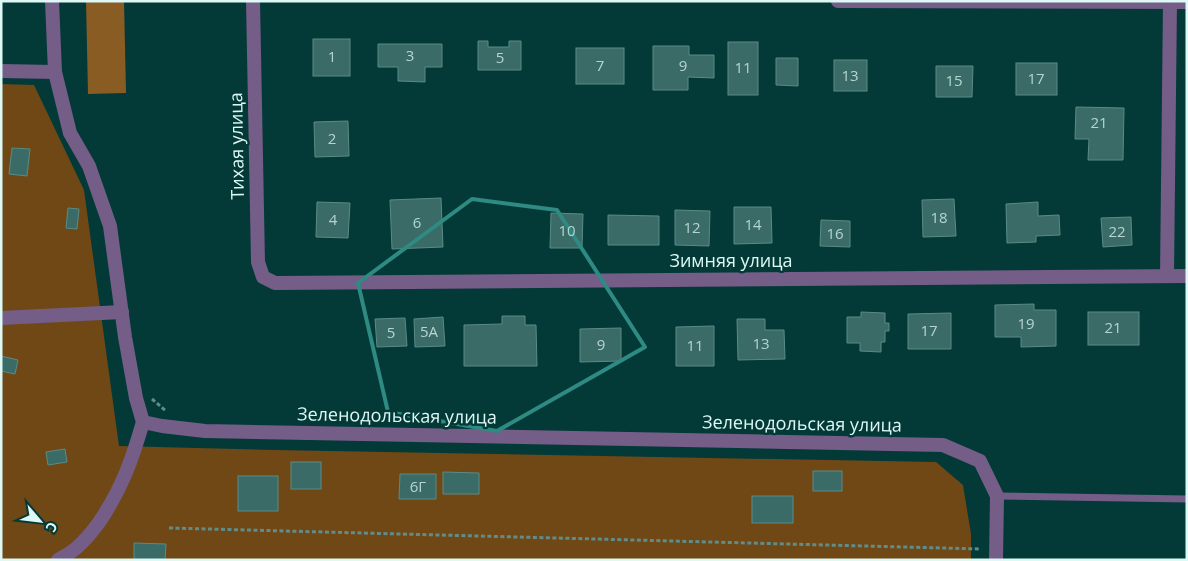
<svg xmlns="http://www.w3.org/2000/svg" width="1188" height="561" font-family="'Open Sans',sans-serif">
<style>
.green{fill:#6f4816}
.forest{fill:#895c24}
.building{fill:#3a6b67;stroke:#5a8b87}
.lines{fill:none;stroke-linecap:round;stroke-linejoin:round}
.path{stroke:#628c89;stroke-width:3;stroke-dasharray:4 2.5;stroke-linecap:butt}
.lane{stroke:#745d87;stroke-width:7}
.street{stroke:#745d87;stroke-width:14}
.marked{fill:none;stroke:#2e8a82;stroke-width:4;stroke-linejoin:round}
.labels{text-anchor:middle;stroke-width:5;stroke-linejoin:round;paint-order:stroke}
.number-label{font-size:15px;fill:#b5d5d2}
.street-label{font-size:18px;fill:#def8f5;stroke:#033a37}
</style>
<rect width="100%" height="100%" fill="#033a37"/>
<path class="green" d="M1 84 34 85 84 190 119 446 274 450 936 462 963 485 971 534V560H1Z"/>
<path class="forest" d="M86 1H124L126 93 88 94Z"/>
<g class="building">
<rect x="313" y="39" width="37" height="37"/>
<path d="M478 41H488V47H509V41H521V70H478Z"/>
<rect x="728" y="42" width="30" height="53"/>
<path d="M378 44H442V67H425V82L398 81V67H378Z"/>
<path d="M653 46H689V55H714V78L688 77V90H653Z"/>
<rect x="576" y="48" width="48" height="36"/>
<path d="M776 58H798V86L776 85Z"/>
<rect x="834" y="60" width="33" height="31"/>
<rect x="1016" y="63" width="41" height="32"/>
<path d="M936 66H973L972 97H936Z"/>
<path d="M1076 107 1124 108 1123 160H1088L1089 139H1075Z"/>
<path d="M348 121 349 156 315 157 314 122Z"/>
<path d="M12 148 30 149 27 176 9 174Z"/>
<path d="M441 198 443 247 392 249 390 200Z"/>
<path d="M954 199 956 236 923 237 922 200Z"/>
<path d="M317 202 350 203 348 238 316 237Z"/>
<path d="M1038 202V216L1059 215 1060 235 1036 236V242L1007 243 1006 204Z"/>
<path d="M734 207H771L772 243 734 244Z"/>
<path d="M68 208 79 209 77 229 66 228Z"/>
<path d="M675 210 710 211 709 246 675 245Z"/>
<path d="M551 213 583 214 582 248H550Z"/>
<path d="M608 215 659 216V245H608Z"/>
<path d="M1131 217 1132 245 1103 247 1101 218Z"/>
<path d="M821 220 850 221V247L820 246Z"/>
<path d="M1034 304V310H1056V346L1021 347V337H995V305Z"/>
<path d="M861 312 885 313V323H889V331H885V342H881V352L860 351V343H847V317H861Z"/>
<rect x="1088" y="312" width="51" height="33"/>
<path d="M951 313V349H908V314Z"/>
<path d="M502 316H525V325H536L537 366H464V325L502 324Z"/>
<path d="M443 317 445 346 415 347 414 319Z"/>
<path d="M405 318 407 346 377 347 375 319Z"/>
<path d="M737 319H765V330H784L785 359 738 360Z"/>
<path d="M714 326V366H676V327Z"/>
<path d="M621 328V361L580 362V329Z"/>
<path d="M1 356 18 360 15 374 1 371Z"/>
<path d="M65 449 67 462 48 465 46 452Z"/>
<rect x="291" y="462" width="30" height="27"/>
<rect x="813" y="471" width="29" height="20"/>
<path d="M443 472 479 473V494H443Z"/>
<path d="M400 474H436V499H399Z"/>
<rect x="238" y="476" width="40" height="35"/>
<rect x="752" y="496" width="41" height="27"/>
<path d="M134 543 166 544 165 560H134Z"/>
</g>
<g class="lines">
<g class="path">
<path d="M152 399 166 411"/>
<path d="M169 528 981 549"/>
</g>
<path class="lane" d="M997 496 1187 499"/>
<g class="street">
<path d="M52 1 55 72 70 133 89 166 110 226 125 337 136 398 143 422 162 426 205 431 943 445 980 461 997 496 996 560"/>
<path d="M253 1 258 262 263 277 275 283 1187 276"/>
<path d="M838 1 1187 2"/>
<path d="M1 71 55 72"/>
<path d="M1167 276 1170 1"/>
<path d="M1 318 122 312"/>
<path d="M58 560C62 557 67 555 71 552 83 544 92 532 100 521 122 488 132 460 143 422"/>
</g>
</g>
<path class="marked" d="M472 199 557 210 645 347 497 431 388 412 358 283Z"/>
<g class="labels">
<g class="number-label">
<text x="410" y="61">3</text>
<text x="332" y="62">1</text>
<text x="500" y="63">5</text>
<text x="600" y="71">7</text>
<text x="683" y="71">9</text>
<text x="743" y="73">11</text>
<text x="850" y="81">13</text>
<text x="1036" y="84">17</text>
<text x="954" y="86">15</text>
<text x="1099" y="128">21</text>
<text x="332" y="144">2</text>
<text x="939" y="223">18</text>
<text x="333" y="225">4</text>
<text x="417" y="228">6</text>
<text x="753" y="230">14</text>
<text x="692" y="233">12</text>
<text x="567" y="236">10</text>
<text x="1117" y="237">22</text>
<text x="835" y="239">16</text>
<text x="1026" y="329">19</text>
<text x="1113" y="333">21</text>
<text x="929" y="336">17</text>
<text x="429" y="337">5А</text>
<text x="391" y="338">5</text>
<text x="761" y="349">13</text>
<text x="601" y="350">9</text>
<text x="695" y="351">11</text>
<text x="418" y="492">6Г</text>
</g>
<g class="street-label">
<text transform="translate(237 146) rotate(-91)" y="6">Тихая улица</text>
<text x="731" y="267">Зимняя улица</text>
<text transform="translate(397 416) rotate(1)" y="6">Зеленодольская улица</text>
<text transform="translate(802 424) rotate(1)" y="6">Зеленодольская улица</text>
</g>
</g>
<rect width="1188" height="561" fill="none" stroke="#def8f5" stroke-width="5"/>
<g transform="translate(40 521) rotate(118)" stroke="#033a37" stroke-width="4" paint-order="stroke">
<path d="M0-4L9 19L0 12L-9 19Z" fill="#def8f5"/>
<text y="-8" font-size="14" font-weight="bold" text-anchor="middle" fill="#def8f5">С</text>
</g>
</svg>
